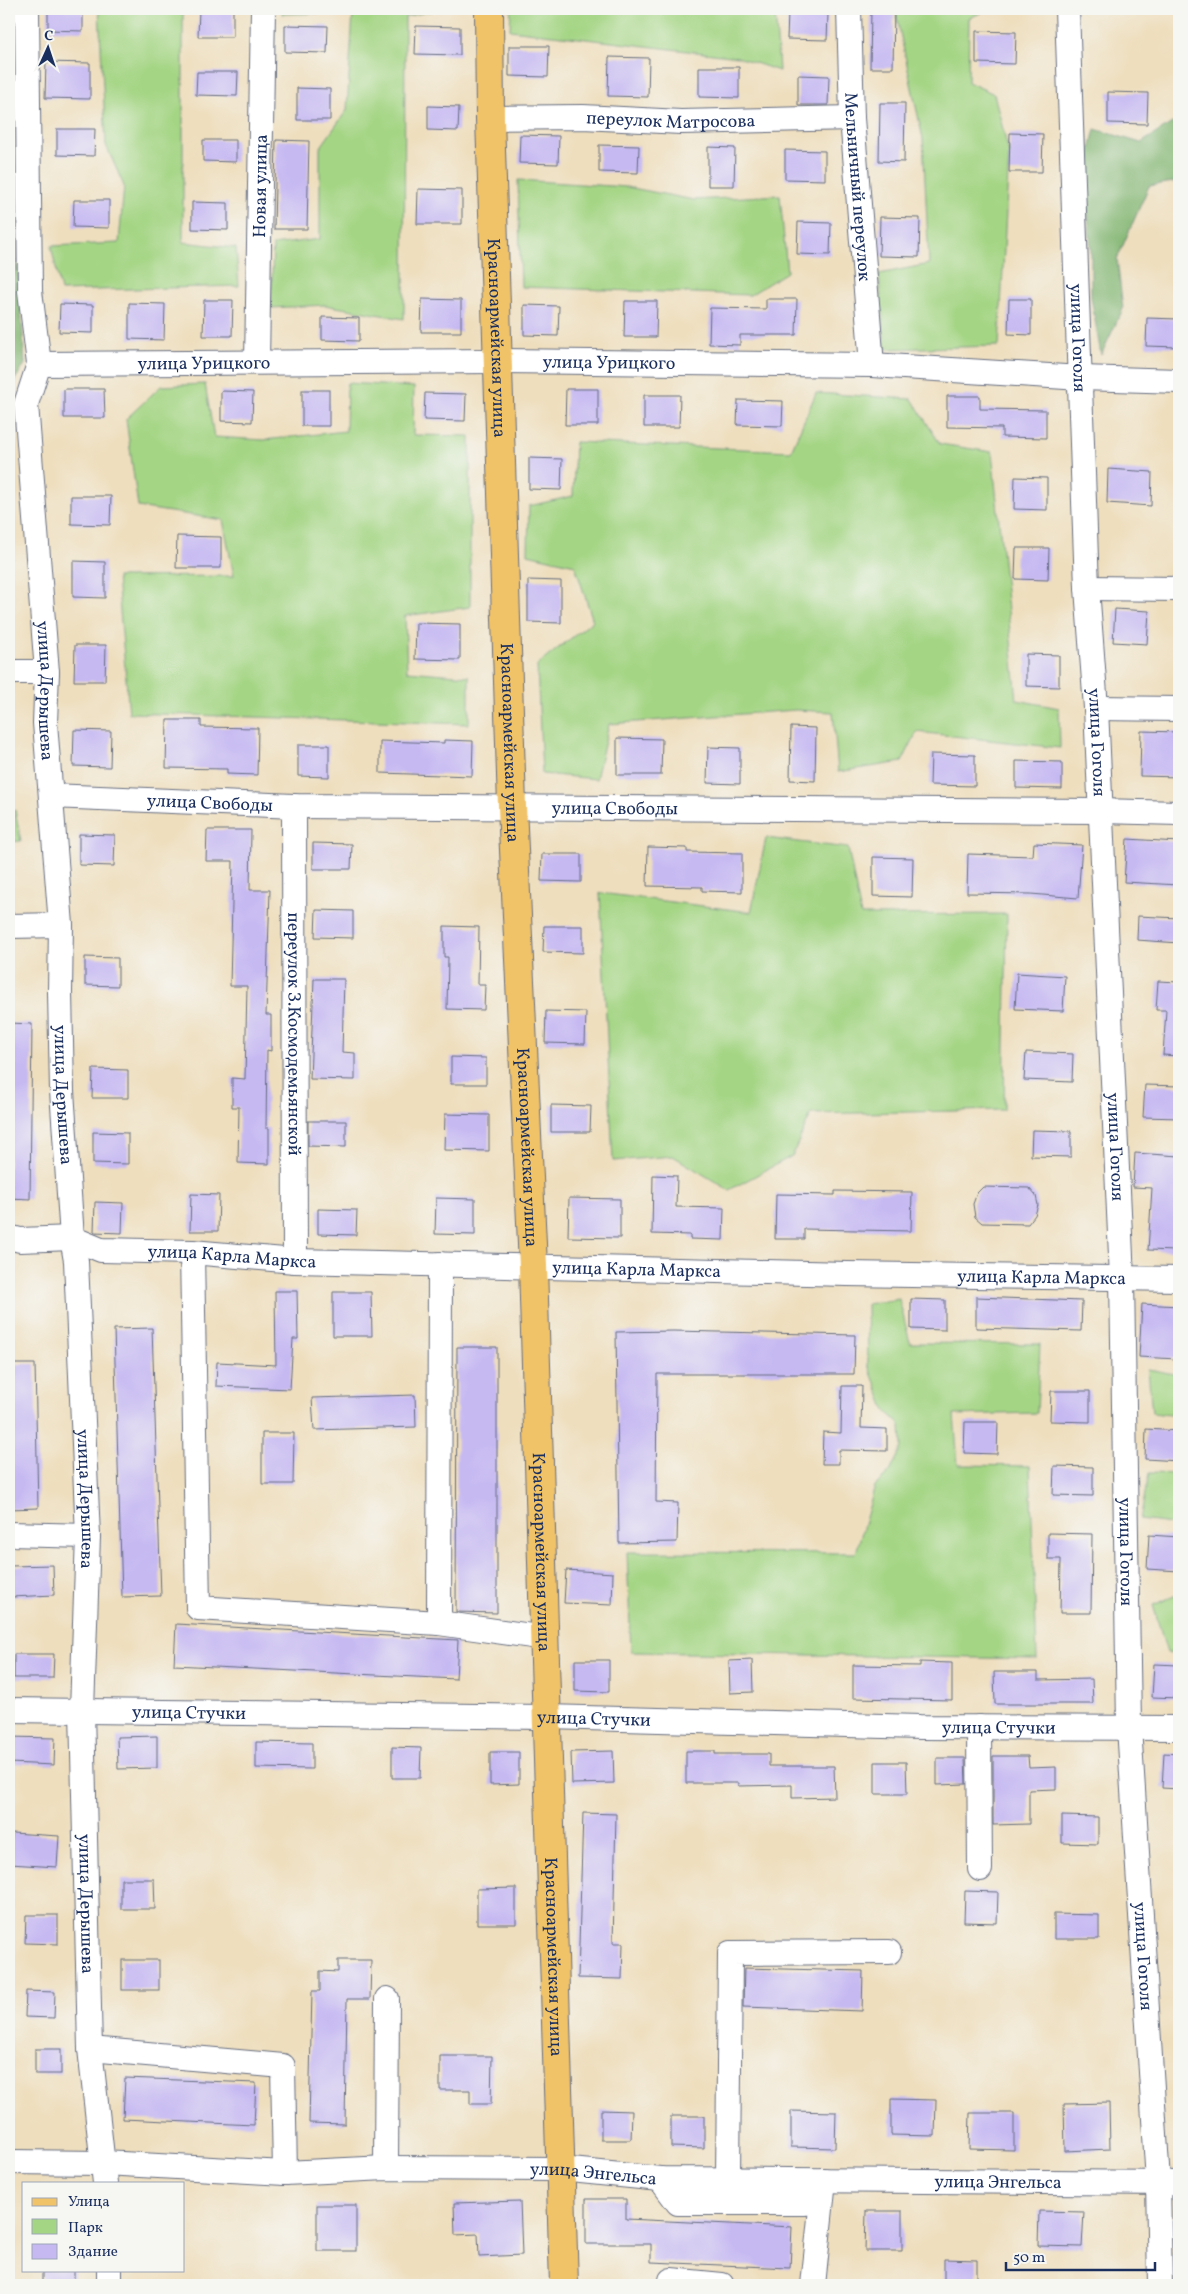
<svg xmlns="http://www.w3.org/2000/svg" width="1188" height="2294" font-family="Vollkorn,serif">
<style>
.green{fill:#a4d584;stroke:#608271}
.forest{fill:#83b672;stroke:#4f7268}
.building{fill:#c6b9f2}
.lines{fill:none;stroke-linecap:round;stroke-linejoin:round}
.minor-casing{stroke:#656c7f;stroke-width:26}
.major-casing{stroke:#656c7f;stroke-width:30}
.minor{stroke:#fff;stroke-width:24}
.major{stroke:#f1c369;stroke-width:28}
.labels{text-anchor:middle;stroke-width:5;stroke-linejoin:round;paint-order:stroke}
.street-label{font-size:18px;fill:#1b2f5e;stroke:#f6f6f2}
</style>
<rect width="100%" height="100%" fill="#f6f6f2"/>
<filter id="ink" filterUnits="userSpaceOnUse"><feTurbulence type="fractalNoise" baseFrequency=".02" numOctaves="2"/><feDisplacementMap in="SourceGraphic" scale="10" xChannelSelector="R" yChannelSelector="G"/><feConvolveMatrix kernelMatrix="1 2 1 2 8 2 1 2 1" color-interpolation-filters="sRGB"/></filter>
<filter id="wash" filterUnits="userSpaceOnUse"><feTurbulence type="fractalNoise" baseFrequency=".0096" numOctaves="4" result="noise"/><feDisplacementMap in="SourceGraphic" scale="20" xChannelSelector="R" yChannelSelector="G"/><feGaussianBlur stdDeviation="1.12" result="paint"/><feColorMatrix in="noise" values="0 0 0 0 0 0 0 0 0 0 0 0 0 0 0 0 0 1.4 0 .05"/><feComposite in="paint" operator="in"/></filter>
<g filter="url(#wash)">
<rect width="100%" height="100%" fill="#eedebd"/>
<g class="green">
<path d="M99 9H183V242L236 248 239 286 61 291 51 246 119 243 124 186 106 145Z"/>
<path d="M282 9H440L405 17 404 319 325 305 271 308 273 245 320 239V148L347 110 353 13 282 14Z"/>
<path d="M511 9H775L779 71 738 57 510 30Z"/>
<path d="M895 9H990L969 18 968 82 994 94 1009 153 999 346 885 349 879 274 929 264 923 139Z"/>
<path d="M518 180 627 187 694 200 780 195 787 272 750 295 521 287Z"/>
<path d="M347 383 414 387 413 435 470 436V607L405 616 407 671 469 676V724L129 713 117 577 234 576 223 520 138 507 126 419 161 386 205 384 214 437 264 440 346 431Z"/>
<path d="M816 393 912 399 940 444 992 452 1017 700 1059 708 1060 748 917 732 902 762 838 772 833 712 796 710 609 724 596 779 542 774 537 665 593 621 575 565 528 554 529 506 573 496 575 442 791 451Z"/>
<path d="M9 809 15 810 21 841 9 842Z"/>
<path d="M766 838 848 848 861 915 1007 914 1004 1110 811 1114 792 1156 729 1190 673 1156 613 1161 600 893 751 912Z"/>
<path d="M899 1299 910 1343 1040 1344 1037 1413 954 1415 958 1465 1030 1466 1037 1659 631 1652 627 1552 856 1553 875 1486 890 1472 902 1447 901 1425 886 1411 868 1365 867 1304Z"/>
<path d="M1148 1369 1179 1375V1416L1152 1413Z"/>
<path d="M1149 1473 1179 1474V1525L1140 1520Z"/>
<path d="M1179 1594V1653H1167L1153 1605Z"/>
</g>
<g class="forest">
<path d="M9 9H12L16 237 25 364 9 389Z"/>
<path d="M1172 123 1179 124V181L1149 186 1117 259 1123 309 1101 355 1091 297V248L1084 173 1095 129 1141 143Z"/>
</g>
<g id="blocks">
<g class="building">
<path d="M48 9H83V31L48 30Z"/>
<path d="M199 9H233V37H198Z"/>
<path d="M871 9H894L893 68H870Z"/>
<path d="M788 13 828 14 827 40 787 39Z"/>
<path d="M285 25 328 26 327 53 285 52Z"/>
<path d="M416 26 460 27V55L415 54Z"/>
<path d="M976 31 1016 32 1015 64 976 63Z"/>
<path d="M509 46H549L548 77 509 76Z"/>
<path d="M609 57 649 58 648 97 608 96Z"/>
<path d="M46 62 90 63V99L45 98Z"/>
<path d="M699 67H739V98L699 97Z"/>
<path d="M197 72H238L237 96 196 95Z"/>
<path d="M798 75 829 76 828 105H798Z"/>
<path d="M297 88 330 89V120H297Z"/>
<path d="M1108 92 1148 93 1147 124 1108 123Z"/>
<path d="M880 103H905L904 162 879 161Z"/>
<path d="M428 106 459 107 458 131 428 130Z"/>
<path d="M57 129H95L94 156 57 155Z"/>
<path d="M1010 133 1043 134 1042 172H1009Z"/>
<path d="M520 135 559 136 558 164 519 163Z"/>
<path d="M203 140H236V162L203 161Z"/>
<path d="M276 140 309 141 307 229H274Z"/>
<path d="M599 145 639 146 638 173 599 172Z"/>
<path d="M708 147 735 148 734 186H708Z"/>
<path d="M785 150 825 151V180L785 179Z"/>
<path d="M418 189 462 190V224H417Z"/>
<path d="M74 200H109V228L73 227Z"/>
<path d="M192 202 228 203V230L192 229Z"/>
<path d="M880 217 920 218 919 257 879 256Z"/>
<path d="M798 222 831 223 830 255 797 254Z"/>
<path d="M422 299 461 300V332H421Z"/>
<path d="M766 299H797L796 335H740V345L709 344 710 308 766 309Z"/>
<path d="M1009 299H1031V335L1008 334Z"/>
<path d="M204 300H233L232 336H203Z"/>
<path d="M625 301H657L656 337H624Z"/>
<path d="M129 303 165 304 164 340 129 339Z"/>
<path d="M60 304 93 305V333L59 332Z"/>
<path d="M524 305 559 306 558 336 524 335Z"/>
<path d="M322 317 359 318V341L322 340Z"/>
<path d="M1147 318 1178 319V347L1146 346Z"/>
<path d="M64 389H104L105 418H64Z"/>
<path d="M566 389H598V425H565Z"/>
<rect x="302" y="390" width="27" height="36"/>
<path d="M221 391 253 392 252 422 221 421Z"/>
<path d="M425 393 466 394 465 421 424 420Z"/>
<path d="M644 395H680L679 427H644Z"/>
<path d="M947 396H980V409L1046 410V438L1002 437V428L947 427Z"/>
<path d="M738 400 783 401 782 426 737 425Z"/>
<path d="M529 458 562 459 561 490 529 489Z"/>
<path d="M1108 469 1152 472 1151 506 1107 503Z"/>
<path d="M1015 477 1047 478V510L1014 509Z"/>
<path d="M71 496H111L110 525 71 524Z"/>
<path d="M177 536 221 537V568H176Z"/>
<path d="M1016 548H1049L1048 580 1015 579Z"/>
<path d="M73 561 105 562V598L73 597Z"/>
<path d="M528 580 561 581V623L528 622Z"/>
<path d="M1115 609 1149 611 1147 644 1113 642Z"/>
<path d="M416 623 460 624V660L415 659Z"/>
<path d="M75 645H106L105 681H74Z"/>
<path d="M1026 654 1059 655V687L1026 686Z"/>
<path d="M167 720H201V727L258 728 257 775 227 774V769L166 768Z"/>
<path d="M791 727 816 728 815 781 790 780Z"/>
<path d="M74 730 111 731 110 767 73 766Z"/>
<path d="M1141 731 1179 732V777L1140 776Z"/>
<path d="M617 738 662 739 661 775H617Z"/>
<path d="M444 740 473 741 472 776 380 773V741L444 743Z"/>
<path d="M298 745H329V777L298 776Z"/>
<path d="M708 747 740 748V784L707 783Z"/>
<path d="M931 754 975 755V786L930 785Z"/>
<path d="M1016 761 1062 762V789L1016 788Z"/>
<path d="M207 830H251L250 890H270L266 1015H271V1051L267 1050 266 1128H269V1164L238 1163 239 1107H232V1078L245 1079 247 986H230L233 861H206Z"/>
<path d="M79 834 115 835 114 866 79 865Z"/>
<path d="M1127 839 1179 842V885L1124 882Z"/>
<path d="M313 843 352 844 351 869H313Z"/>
<path d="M1034 843 1082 845 1078 898 1031 894 967 893 968 854 1033 856Z"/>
<path d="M648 847 687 848V852L742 853V892L702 891V887L647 886Z"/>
<path d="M542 854H581V882L541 881Z"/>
<path d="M873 857 913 858 912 897 873 896Z"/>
<path d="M316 910 353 911V938L315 937Z"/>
<path d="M1138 916 1179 918V943L1137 940Z"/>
<path d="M444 926 479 927 478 985H485L484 1010 447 1009 448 957H444Z"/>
<path d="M544 926H583V953L543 952Z"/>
<path d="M85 957 118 958V986L85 985Z"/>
<path d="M1017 973 1065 976 1063 1011 1015 1009Z"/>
<path d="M314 979H344L342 1052 355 1053V1080L310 1079Z"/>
<path d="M1158 981 1179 982V1056L1163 1055 1166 1010H1156Z"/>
<path d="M546 1011 586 1012 585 1044 545 1043Z"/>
<path d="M9 1023 32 1024 30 1199 9 1198Z"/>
<path d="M1026 1052 1073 1054 1072 1082 1024 1080Z"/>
<path d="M451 1057 486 1058V1084H451Z"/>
<path d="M93 1069 128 1070V1098H92Z"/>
<path d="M1145 1085 1179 1086V1118L1143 1117Z"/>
<path d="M551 1105 591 1106 590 1132H551Z"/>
<path d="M445 1114 489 1115V1151L444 1150Z"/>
<path d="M308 1121H346V1147L308 1146Z"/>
<path d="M1032 1130 1071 1131V1157L1031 1156Z"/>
<path d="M93 1132 128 1133V1164L93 1163Z"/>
<path d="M1135 1153 1179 1156 1176 1251 1148 1250 1152 1188 1133 1187Z"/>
<path d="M653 1175 677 1176 676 1207 724 1208 723 1240 690 1239V1235L652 1234Z"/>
<path d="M983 1187 1029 1188 1036 1196 1038 1205 1035 1215 1028 1224 982 1223 975 1217 973 1204 977 1193Z"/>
<path d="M835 1191 912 1192 911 1231 804 1229V1239H775L776 1194 835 1195Z"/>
<path d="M191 1194 219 1195 218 1231H190Z"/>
<path d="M436 1198 475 1199V1235L435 1234Z"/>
<path d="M569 1198 620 1199V1238L568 1237Z"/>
<path d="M95 1202 123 1203 122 1233 94 1232Z"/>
<path d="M318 1209 357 1210 356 1235 318 1234Z"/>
<path d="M275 1291H297L298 1339H293L290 1389 216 1386 217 1362 276 1365Z"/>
<path d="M333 1292H371L372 1336H333Z"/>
<path d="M976 1297 1082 1301 1081 1331 976 1328Z"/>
<path d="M911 1299 945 1300V1330L911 1329Z"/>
<path d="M1142 1304 1179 1306 1177 1359 1139 1357Z"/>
<path d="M152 1328 161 1596 122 1597 114 1329Z"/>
<path d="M673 1331 855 1335 854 1374H657L656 1502 678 1503 677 1542 619 1543 616 1332Z"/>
<path d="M457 1347H497V1613L456 1612Z"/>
<path d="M9 1364H35L38 1508 9 1509Z"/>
<path d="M842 1386H862L861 1428 887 1429V1451L839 1450V1464H822L823 1432 841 1433Z"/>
<path d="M1051 1391H1090V1422L1050 1421Z"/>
<path d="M415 1395 416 1427 314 1430 312 1398Z"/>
<path d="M965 1422H998L997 1454 964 1453Z"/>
<path d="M1146 1429 1179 1431V1461L1145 1459Z"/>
<path d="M262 1433H294L293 1484H262Z"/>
<path d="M1054 1466 1093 1467V1496L1053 1495Z"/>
<path d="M1048 1533 1092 1534 1091 1613H1060L1061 1559H1048Z"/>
<path d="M1149 1535 1179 1537V1571L1147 1569Z"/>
<path d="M53 1565 54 1595 11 1597 10 1566Z"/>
<path d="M566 1570 613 1573 612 1605 564 1603Z"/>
<path d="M176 1624 458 1640 456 1679 174 1665Z"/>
<path d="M14 1654H54L53 1678H14Z"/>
<path d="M575 1660H609V1692L575 1691Z"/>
<path d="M752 1660 753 1692 730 1693 729 1661Z"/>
<path d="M920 1662 952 1663V1700L853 1698V1665L920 1666Z"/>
<path d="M1154 1664 1179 1665V1698L1152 1697Z"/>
<path d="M994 1672H1038V1680L1092 1679 1093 1704H995Z"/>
<path d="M157 1736V1768L118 1769 117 1737Z"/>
<path d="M9 1737 55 1738 54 1765 9 1763Z"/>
<path d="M256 1742 312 1743V1769L256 1768Z"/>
<path d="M392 1747 421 1748 420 1778H392Z"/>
<path d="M613 1751 614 1783 572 1784 571 1752Z"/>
<path d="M686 1751H715V1754H769V1766H834L835 1797 792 1798V1785L738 1786V1783H686Z"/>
<path d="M490 1752H519V1784L490 1785Z"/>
<path d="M1164 1753 1179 1754V1789L1162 1788Z"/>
<path d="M993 1756H1028L1029 1768 1056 1767V1789L1029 1790V1824L993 1825Z"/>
<path d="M937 1758H965L966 1784 937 1785Z"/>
<path d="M875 1762H906L907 1794H875Z"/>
<path d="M583 1813 616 1814 613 1943H623L622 1979 578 1978Z"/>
<path d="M1062 1816 1098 1817V1844L1062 1843Z"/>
<path d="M12 1833 59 1836 57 1867 10 1864Z"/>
<path d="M121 1879H154L155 1909H121Z"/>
<path d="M516 1888V1924H477V1889Z"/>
<path d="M965 1891 998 1892 997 1923 964 1922Z"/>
<path d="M1054 1914 1099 1915V1939H1054Z"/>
<path d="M26 1915H58V1944L25 1943Z"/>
<rect x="122" y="1960" width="37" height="30"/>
<path d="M338 1960H371L370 1999H347L345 2124 309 2123 312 1991H320V1971L338 1972Z"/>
<path d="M744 1968 863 1971 862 2011 743 2007Z"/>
<path d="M26 1991 55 1992 54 2018 25 2017Z"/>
<rect x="35" y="2049" width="26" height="25"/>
<path d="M440 2056H492L491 2104H470V2090H440Z"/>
<path d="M125 2078 256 2083 254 2125 123 2119Z"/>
<path d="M891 2099 936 2100 935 2136 891 2135Z"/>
<path d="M1109 2103 1110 2149 1065 2151 1064 2104Z"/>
<path d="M601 2110 632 2111 631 2140H601Z"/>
<path d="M791 2111 836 2112 835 2148 791 2147Z"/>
<path d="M970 2113H1014V2150L969 2149Z"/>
<path d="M671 2116H704V2148L671 2147Z"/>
<path d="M586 2199H626V2219L792 2227 790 2268 651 2262V2244H586Z"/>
<path d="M520 2201 522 2255 479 2257 478 2234 455 2235 454 2203Z"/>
<rect x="317" y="2205" width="39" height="46"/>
<path d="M866 2211H902V2251H865Z"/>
<path d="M1039 2211 1084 2212 1082 2247 1038 2246Z"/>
<path d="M944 2259 977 2260V2285H944Z"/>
<rect x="42" y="2270" width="32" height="15"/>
</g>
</g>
</g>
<g filter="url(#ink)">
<use href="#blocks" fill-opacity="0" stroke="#656c7f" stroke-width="1"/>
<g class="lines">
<g class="minor-casing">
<g id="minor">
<path id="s1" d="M27 9 30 291 39 364 26 404 47 672 45 723 61 925 60 992 62 1091 72 1238 76 1261 88 1536 82 1710 90 2049 105 2183"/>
<path id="s2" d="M849 9 852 118 872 365"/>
<path id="s3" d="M1067 9 1087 588 1096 708 1122 1278 1129 1727 1158 2182 1160 2285"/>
<path id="s4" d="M490 118 583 117 681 122 852 118"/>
<path id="s5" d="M257 362 263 9"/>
<path id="s6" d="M39 364 498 361 872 365 1081 378 1179 381"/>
<path d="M1087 588 1179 589"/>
<path d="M9 672H47"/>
<path d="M1096 708 1179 709"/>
<path id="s7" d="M51 796 294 806 1100 811 1179 813"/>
<path id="s8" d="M294 806 295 1261"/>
<path d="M9 926 61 925"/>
<path id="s9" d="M9 1237 20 1240 72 1238 101 1250 192 1252 295 1261 847 1274 1179 1279"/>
<path d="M192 1252 198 1608 439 1623 546 1638"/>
<path d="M9 1534 88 1536"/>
<path d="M439 1623 440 1264"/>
<path id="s10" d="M9 1710 547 1717 920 1727 1179 1728"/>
<path d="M979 1727 980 1869"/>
<path d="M90 2049 283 2066 285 2173"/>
<path id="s11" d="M9 2162 104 2163 285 2173 386 2168 561 2169 660 2179 1179 2183"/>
<path d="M386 2168 387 1999"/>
<path d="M660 2179 678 2203H805L824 2180 813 2285"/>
<path d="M728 2179 730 1953 889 1952"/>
<path d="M109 2270V2285"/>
<path d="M671 2280 722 2285"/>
</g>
</g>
<g class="major-casing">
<g id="major">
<path id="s12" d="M489 9 490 118 512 806 533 1266 564 2285"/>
</g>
</g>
<use href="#minor" class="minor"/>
<use href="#major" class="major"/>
</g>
</g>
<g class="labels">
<g class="street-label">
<text dy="6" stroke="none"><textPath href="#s4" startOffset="181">переулок Матросова</textPath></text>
<text dy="6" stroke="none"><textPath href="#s5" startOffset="176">Новая улица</textPath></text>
<text dy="6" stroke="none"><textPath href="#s2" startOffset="178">Мельничный переулок</textPath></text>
<text dy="6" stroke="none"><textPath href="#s12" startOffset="329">Красноармейская улица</textPath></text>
<text dy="6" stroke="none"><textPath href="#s3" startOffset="329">улица Гоголя</textPath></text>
<text dy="6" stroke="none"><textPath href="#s6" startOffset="165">улица Урицкого</textPath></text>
<text dy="6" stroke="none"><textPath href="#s6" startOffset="570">улица Урицкого</textPath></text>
<text dy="6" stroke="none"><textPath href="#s1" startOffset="685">улица Дерышева</textPath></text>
<text dy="6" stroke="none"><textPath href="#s12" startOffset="734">Красноармейская улица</textPath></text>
<text dy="6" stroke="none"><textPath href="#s3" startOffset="734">улица Гоголя</textPath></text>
<text dy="6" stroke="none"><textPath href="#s7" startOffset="159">улица Свободы</textPath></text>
<text dy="6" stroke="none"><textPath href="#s7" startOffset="564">улица Свободы</textPath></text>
<text dy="6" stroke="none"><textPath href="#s8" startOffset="228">переулок З.Космодемьянской</textPath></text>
<text dy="6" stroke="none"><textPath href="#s1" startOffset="1090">улица Дерышева</textPath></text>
<text dy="6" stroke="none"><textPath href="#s12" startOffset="1139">Красноармейская улица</textPath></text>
<text dy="6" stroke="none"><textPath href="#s3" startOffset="1139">улица Гоголя</textPath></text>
<text dy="6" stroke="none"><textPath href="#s9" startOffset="226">улица Карла Маркса</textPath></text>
<text dy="6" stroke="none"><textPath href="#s9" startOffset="631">улица Карла Маркса</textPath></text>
<text dy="6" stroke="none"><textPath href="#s9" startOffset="1036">улица Карла Маркса</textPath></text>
<text dy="6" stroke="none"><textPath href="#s1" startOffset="1495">улица Дерышева</textPath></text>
<text dy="6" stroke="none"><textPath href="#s12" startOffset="1544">Красноармейская улица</textPath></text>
<text dy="6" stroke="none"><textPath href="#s3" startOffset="1544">улица Гоголя</textPath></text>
<text dy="6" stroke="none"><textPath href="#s10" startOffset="180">улица Стучки</textPath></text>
<text dy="6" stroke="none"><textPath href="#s10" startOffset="585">улица Стучки</textPath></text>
<text dy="6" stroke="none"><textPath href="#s10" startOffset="990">улица Стучки</textPath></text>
<text dy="6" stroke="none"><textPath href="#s1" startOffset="1900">улица Дерышева</textPath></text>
<text dy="6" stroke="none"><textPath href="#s12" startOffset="1949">Красноармейская улица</textPath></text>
<text dy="6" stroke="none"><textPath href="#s3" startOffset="1949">улица Гоголя</textPath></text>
<text dy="6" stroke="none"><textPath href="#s11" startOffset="585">улица Энгельса</textPath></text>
<text dy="6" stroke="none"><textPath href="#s11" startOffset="990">улица Энгельса</textPath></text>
</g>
</g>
<rect width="1188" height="2294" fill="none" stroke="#f6f6f2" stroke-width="30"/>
<rect x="22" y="2182" width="162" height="90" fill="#f6f6f2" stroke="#9ea6b7"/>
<rect x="32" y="2198" width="25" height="8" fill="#f1c369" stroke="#9ea6b7"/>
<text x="68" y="2206" font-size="15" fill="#1b2f5e">Улица</text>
<rect x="32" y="2219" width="25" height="15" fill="#a4d584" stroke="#9ea6b7"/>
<text x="68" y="2232" font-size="15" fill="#1b2f5e">Парк</text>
<rect x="32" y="2244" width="25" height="15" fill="#c6b9f2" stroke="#9ea6b7"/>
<text x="68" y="2256" font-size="15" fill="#1b2f5e">Здание</text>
<g transform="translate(48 48) rotate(3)" stroke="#f6f6f2" stroke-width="4" paint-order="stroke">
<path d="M0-4L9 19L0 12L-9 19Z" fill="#1b2f5e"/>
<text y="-8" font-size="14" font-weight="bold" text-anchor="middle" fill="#1b2f5e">С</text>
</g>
<path d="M1006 2262v8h149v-8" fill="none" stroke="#1b2f5e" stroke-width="2.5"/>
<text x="1013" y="2262" font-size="15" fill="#1b2f5e" stroke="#f6f6f2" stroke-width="4" paint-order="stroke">50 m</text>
</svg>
